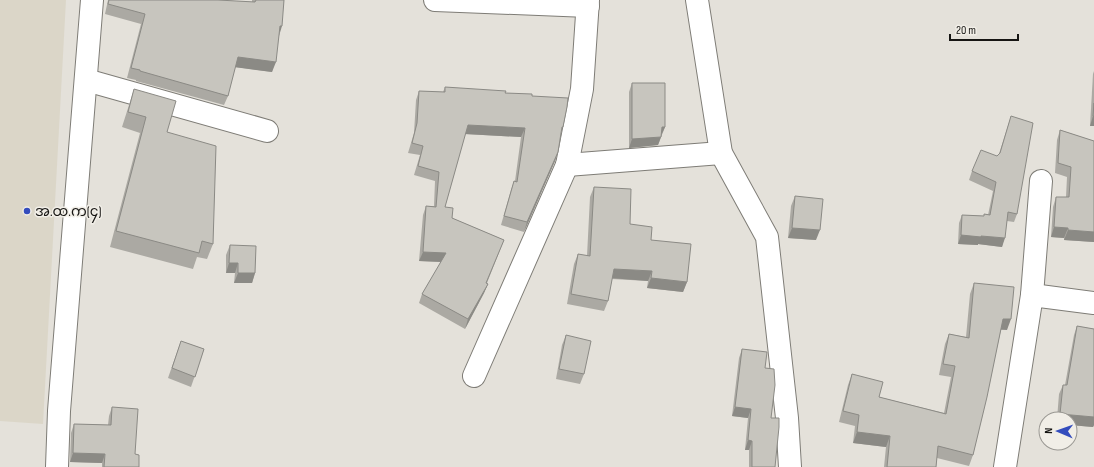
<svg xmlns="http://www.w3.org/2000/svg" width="1094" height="467" font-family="'Sofia Sans Condensed','Noto Sans Myanmar',sans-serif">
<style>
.built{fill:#dbd6c8}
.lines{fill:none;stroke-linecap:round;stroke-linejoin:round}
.minor-casing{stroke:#7e7c76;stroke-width:24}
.minor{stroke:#fff;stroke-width:22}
.wall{fill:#aba9a3}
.shaded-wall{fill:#8b8a85}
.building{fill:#c7c5be;stroke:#8b8a85}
.poi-dot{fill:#334cbd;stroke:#f1eee7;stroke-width:1.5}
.labels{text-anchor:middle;stroke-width:3;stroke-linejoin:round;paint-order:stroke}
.poi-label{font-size:14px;fill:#161513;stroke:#f1eee7;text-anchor:start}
</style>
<rect width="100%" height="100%" fill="#e4e1da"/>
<path class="built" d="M0 0H66L43 424 0 421Z"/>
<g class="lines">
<g class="minor-casing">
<g id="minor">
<path d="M435 0 588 6"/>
<path d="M697 0 721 153 767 237 787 418 790 467"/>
<path d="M86 80 267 131"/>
<path d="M567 165 721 153"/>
<path d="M1032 295 1041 181"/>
<path d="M474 376 567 165 582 89 588 0"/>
<path d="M57 467 59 411 92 0"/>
<path d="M1005 467 1032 295 1094 303"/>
</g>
</g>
<use href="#minor" class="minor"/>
</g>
<g class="wall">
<path d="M108 0H218L252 2V0H284L279 35 272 72 235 67 228 96 224 105 136 81V80L127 78 141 24 105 14Z"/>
<path d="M1094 71V126H1090L1093 74Z"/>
<path d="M632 83 665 127 658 145 629 148V92Z"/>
<path d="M445 87 505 93 532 96 561 133 555 161 524 232 501 225 511 190 514 181H515L521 137 465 134 445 207 452 218 504 240 487 283 488 284 484 293 465 329 419 303 422 294 441 262 419 261 423 215 426 206H434L435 181 414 175 420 155 408 153 414 133 416 100 419 91 443 92Z"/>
<path d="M134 89 167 132 213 244 207 259 197 257 193 269 110 247 140 133 122 127 129 105Z"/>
<path d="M1011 116 1017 214 1014 222 1007 221 1002 247 978 244V245L958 244 959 223 962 215 984 216V214L988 215 993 191 969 180 972 171 997 156 999 154Z"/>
<path d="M1060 130 1094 141V242L1064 240V238L1051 237 1053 207 1056 197H1066L1067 177 1055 173 1057 140Z"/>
<path d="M594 187 630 224 651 240 687 282 683 292 647 288 648 281 612 279 608 301 604 311 567 304 574 264 578 254 587 256 590 197Z"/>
<path d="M795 196 816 240 788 238 791 206Z"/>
<path d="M230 245 255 273 252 283H234L235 273H226V255Z"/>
<path d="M974 283 1007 330H1001L973 455 969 466 937 458 936 467H884L886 447 853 443 855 426 839 422 848 385 852 374 879 397 944 413 951 377 939 375 945 344 949 334 966 337 970 294Z"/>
<path d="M1077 326 1094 329V425L1093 427 1070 425V419H1057L1059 394 1063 385H1065L1074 335Z"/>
<path d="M566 335 584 374 580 384 556 379 562 345Z"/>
<path d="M181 341 204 349 191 387 168 378Z"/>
<path d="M742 349 765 368 771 418 775 467H749V450H745L748 418 732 416 739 358Z"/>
<path d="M112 407 135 454 139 467H102V463L70 462 71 433 74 424 108 425 109 416Z"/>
</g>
<g class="shaded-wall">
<path d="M280 26H282L279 36Z"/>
<path d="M238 57 276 62 272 72 234 67Z"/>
<path d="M1093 116H1094V126H1090Z"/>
<path d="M468 125 525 128 521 137 465 134Z"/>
<path d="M662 127H665L661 136Z"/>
<path d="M661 137 658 145 629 148 632 139Z"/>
<path d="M558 152 555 161 524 232 527 222Z"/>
<path d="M1054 227 1068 228 1064 238 1051 237Z"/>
<path d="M792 228 820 230 816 240 788 238Z"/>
<path d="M1068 230 1094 232V242L1064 240Z"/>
<path d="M961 235 981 236 1005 238 1002 247 978 244V245L958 244Z"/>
<path d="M423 252 446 253 443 262 419 261Z"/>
<path d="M229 263H238L235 273H226Z"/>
<path d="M614 269 652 271 648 281 610 278Z"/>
<path d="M238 273H255L252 283H234Z"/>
<path d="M651 278 687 282 683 292 647 288Z"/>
<path d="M488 284 484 293 465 329 468 319Z"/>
<path d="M1003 319H1011L1007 330 999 329Z"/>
<path d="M735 407 751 409 748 418 732 416Z"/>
<path d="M1060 414 1094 417V425L1093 427 1070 425V419H1058Z"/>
<path d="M857 432 890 436 886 447 853 443Z"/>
<path d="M748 440 752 441 749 450H745Z"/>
<path d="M73 453 105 454 102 463 70 462Z"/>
</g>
<g class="building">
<path d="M109 0H218L255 2 256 0H284L282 26H280L276 62 238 57 228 96 140 71V70L131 68 145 14 108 4Z"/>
<path d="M632 83H665V127H662L661 137 632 139Z"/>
<path d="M445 87 506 91 505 93 532 94V96L568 98 567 107 563 127H562L558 152 527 222 504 216 514 181 517 182 525 128 468 125 445 207 453 208 452 218 504 240 486 283 488 284 468 319 422 294 446 253 423 252 426 206 436 207 439 172 418 166 423 146 412 143 417 123 419 91 445 92Z"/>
<path d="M134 89 176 101 167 132 216 146 213 244 202 241 199 253 116 231 146 117 128 112Z"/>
<path d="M1094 103V116H1093Z"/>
<path d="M1011 116 1033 123 1017 214 1008 212 1005 238 981 236V237L961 235 962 215 984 216V214L990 215 996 182 972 171 981 150 997 156 1000 153Z"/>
<path d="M1060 130 1094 141V232L1068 230V228L1054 227 1056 197H1069L1071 167 1058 163Z"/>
<path d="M594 187 631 189 630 224 652 227 651 240 691 244 687 282 651 278 652 271 614 269 608 301 571 294 578 254 590 256Z"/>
<path d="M795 196 823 199 820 230 792 228Z"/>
<path d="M230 245 256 246 255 273H238V263H229Z"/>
<path d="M974 283 1014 287 1011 319H1003L987 397 973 455 938 446 936 467H887L890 436 857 432 859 415 843 411 852 374 883 382 879 397 946 414 955 366 943 364 949 334 969 338Z"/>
<path d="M1077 326 1094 329V417L1060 414 1063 385H1067Z"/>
<path d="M566 335 591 341 584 374 559 369Z"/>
<path d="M181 341 204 349 195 377 172 368Z"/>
<path d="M742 349 767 352 765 368 774 369 775 385 771 418H779V427L775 467H752V441L748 440 751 409 735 407Z"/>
<path d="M112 407 138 409 135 454 139 455V467H104L105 454 73 453 74 424 111 425Z"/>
</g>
<circle class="poi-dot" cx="27" cy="211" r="4"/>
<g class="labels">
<g class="poi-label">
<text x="35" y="216">အ.ထ.က(၄)</text>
</g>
</g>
<g transform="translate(1058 431) rotate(272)"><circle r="19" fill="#f1eee7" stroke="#999792"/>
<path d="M0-3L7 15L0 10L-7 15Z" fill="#334cbd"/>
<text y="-6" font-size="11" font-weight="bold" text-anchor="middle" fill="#161513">N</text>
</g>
<path d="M950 34v6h68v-6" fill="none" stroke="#161513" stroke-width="2"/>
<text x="956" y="34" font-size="12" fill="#161513" stroke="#f1eee7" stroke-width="3" paint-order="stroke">20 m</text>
</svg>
